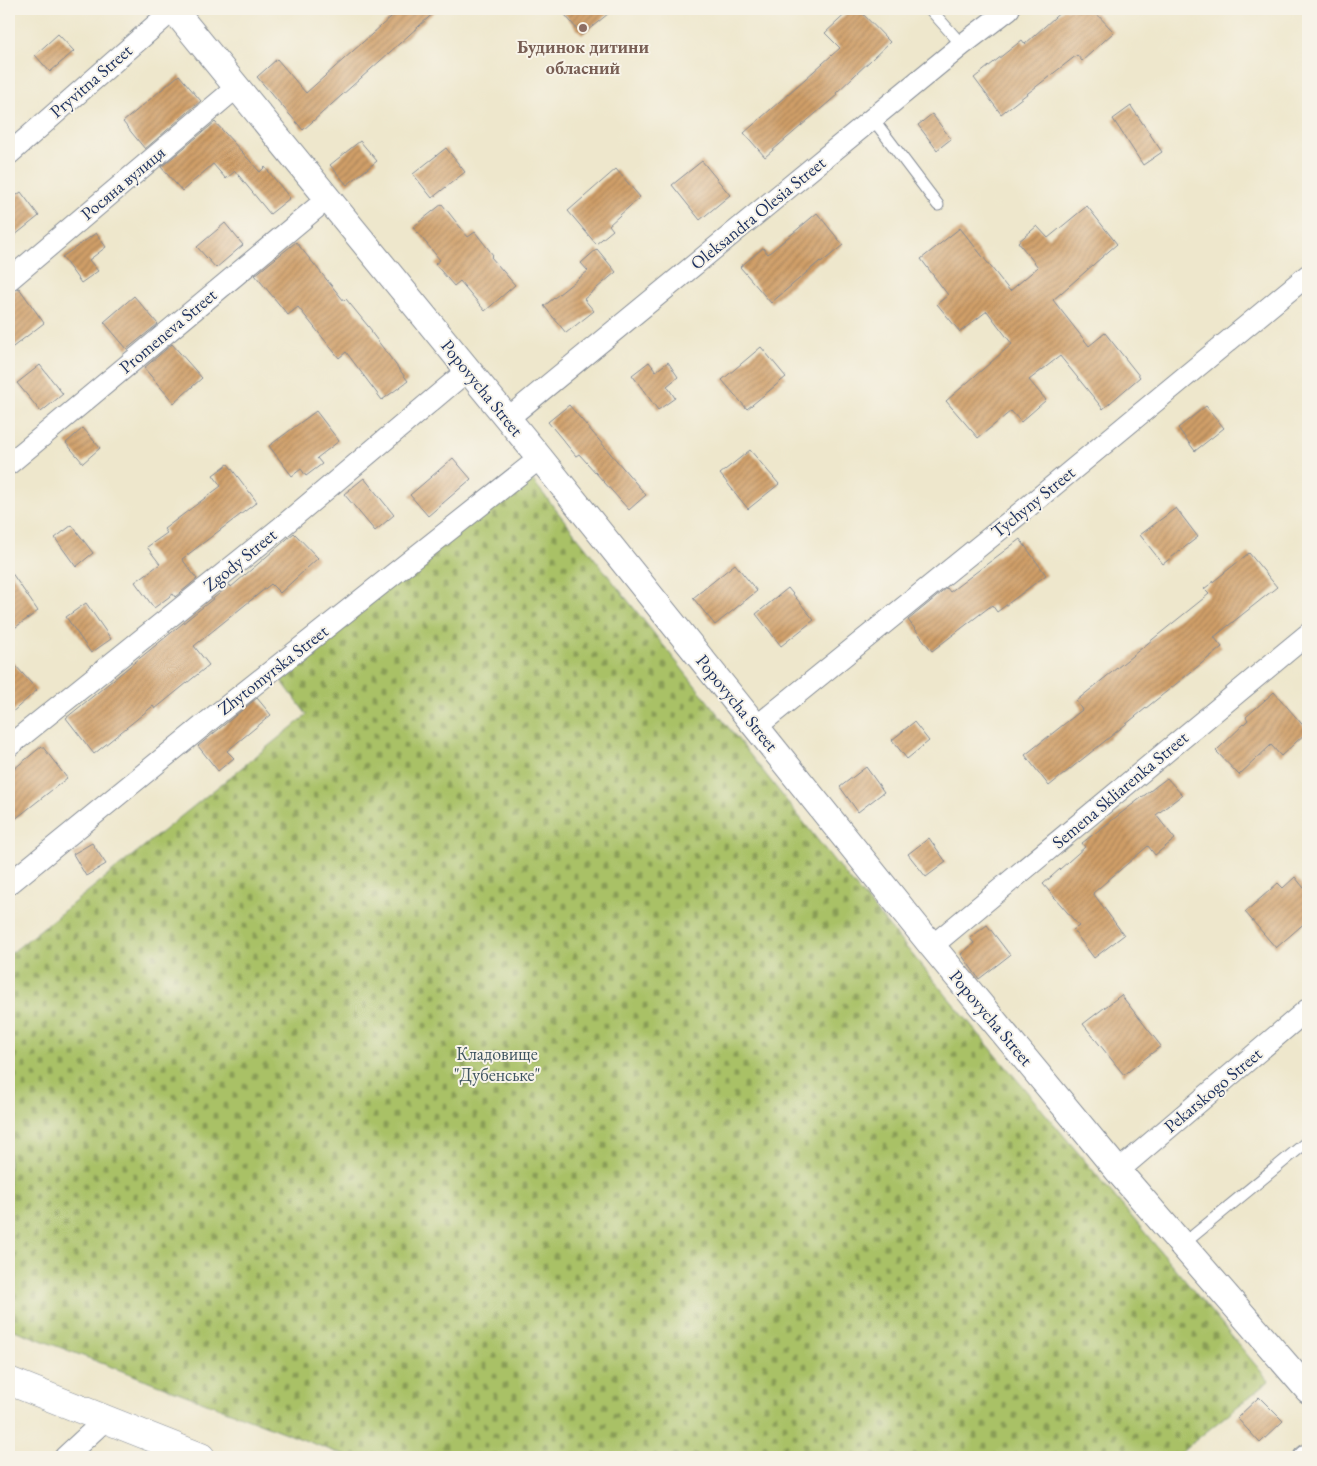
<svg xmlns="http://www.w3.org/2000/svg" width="1317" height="1466" font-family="'EB Garamond',serif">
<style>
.cemetery{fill:url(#cemetery-stones);stroke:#627862}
.building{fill:url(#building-hatch)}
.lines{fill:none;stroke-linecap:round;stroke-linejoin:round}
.service-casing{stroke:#848b95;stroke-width:13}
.minor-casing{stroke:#848b95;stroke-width:23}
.tertiary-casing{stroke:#848b95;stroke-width:28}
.primary-casing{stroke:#848b95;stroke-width:29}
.service{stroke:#fff;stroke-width:11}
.minor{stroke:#fff;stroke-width:21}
.tertiary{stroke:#fff;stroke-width:26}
.primary{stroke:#fff;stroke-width:28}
.education-dot{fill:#8d6e63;stroke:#f7f3e8;stroke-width:2}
.labels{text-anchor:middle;stroke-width:4;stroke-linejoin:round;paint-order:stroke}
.education-label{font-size:18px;font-weight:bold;fill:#785e54;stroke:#f7f3e8}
.street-label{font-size:18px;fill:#1b2f5e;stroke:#f7f3e8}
.park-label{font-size:18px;fill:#3e5460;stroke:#f7f3e8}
</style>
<defs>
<pattern id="cemetery-stones" width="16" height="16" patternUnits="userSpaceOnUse" patternTransform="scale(1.25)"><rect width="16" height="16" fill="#a9c166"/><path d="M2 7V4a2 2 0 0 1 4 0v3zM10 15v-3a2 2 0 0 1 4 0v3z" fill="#899d57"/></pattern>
<pattern id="building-hatch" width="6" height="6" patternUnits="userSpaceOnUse" patternTransform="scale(1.25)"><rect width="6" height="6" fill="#d09f68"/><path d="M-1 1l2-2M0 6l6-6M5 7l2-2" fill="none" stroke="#a88259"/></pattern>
</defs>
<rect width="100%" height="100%" fill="#f7f3e8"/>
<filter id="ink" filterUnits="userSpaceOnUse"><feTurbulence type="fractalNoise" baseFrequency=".02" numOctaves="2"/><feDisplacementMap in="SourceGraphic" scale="10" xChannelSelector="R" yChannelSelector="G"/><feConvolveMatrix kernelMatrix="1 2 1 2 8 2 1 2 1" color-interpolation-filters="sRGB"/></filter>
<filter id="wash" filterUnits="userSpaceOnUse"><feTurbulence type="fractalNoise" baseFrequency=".0096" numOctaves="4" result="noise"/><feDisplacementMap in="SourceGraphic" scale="20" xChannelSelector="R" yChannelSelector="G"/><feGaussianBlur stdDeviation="1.12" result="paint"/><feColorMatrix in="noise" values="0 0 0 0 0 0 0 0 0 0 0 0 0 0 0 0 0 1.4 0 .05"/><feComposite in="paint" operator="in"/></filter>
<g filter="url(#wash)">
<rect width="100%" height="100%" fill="#eee7cc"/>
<path class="cemetery" d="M530 477 839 867 1269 1381 1175 1457H758L754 1452 747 1457H349L9 1328V955L307 715 275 672Z"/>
<g id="blocks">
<g class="building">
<path d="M400 9H438L303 130 257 77 277 59 306 93Z"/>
<path d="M560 9H614L582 35Z"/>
<path d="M851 9H858L890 42 836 93 837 95 765 157 744 133 840 48 825 33Z"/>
<path d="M1064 9H1092L1114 32 1082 61 1077 55 1001 114 974 78 1022 40 1025 44Z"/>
<path d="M58 34 74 51 50 72 35 55Z"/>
<path d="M179 75 201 101 145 149 123 122Z"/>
<path d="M1131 106 1162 152 1143 165 1113 119Z"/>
<path d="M932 114 951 139 937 150 918 125Z"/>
<path d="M215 122 260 172 265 167 290 198 270 214 235 171 226 179 213 164 182 191 161 167Z"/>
<path d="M360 141 377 161 347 185 330 165Z"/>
<path d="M446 148 465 172 432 198 413 174Z"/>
<path d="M702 161 730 195 700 220 672 185Z"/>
<path d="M616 169 640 197 609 225 613 230 596 244 568 211Z"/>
<path d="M21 192 39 216 9 240V201Z"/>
<path d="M442 204 468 237 475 232 493 255 491 257 515 285 485 311 460 281 454 286 435 264 440 260 413 227Z"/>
<path d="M1087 206 1117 244 1053 300 1089 346 1105 333 1140 377 1103 409 1060 356 1029 380 1046 400 1021 422 1011 411 978 438 946 401 1012 344 987 311 960 332 937 304 948 295 921 259 960 228 1010 291 1038 267 1018 242 1037 226 1048 238Z"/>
<path d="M817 213 843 245 821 263 820 261 771 303 740 267 763 248 768 254Z"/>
<path d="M225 223 243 245 216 268 197 247Z"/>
<path d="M96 233 106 247 89 260 98 271 81 283 62 257Z"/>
<path d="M296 242 344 301 346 299 372 331 371 332 408 381 382 400 346 352 339 358 298 307 288 315 255 275Z"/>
<path d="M597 249 616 272 584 299 594 311 566 333 544 306 588 271 581 263Z"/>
<path d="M19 288 44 323 9 350V292Z"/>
<path d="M134 296 158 324 127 349 104 322Z"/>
<path d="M172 344 202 378 174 403 144 368Z"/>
<path d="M761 347 786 377 747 409 722 380Z"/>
<path d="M649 362 656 371 668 362 678 377 667 386 675 398 658 410 632 375Z"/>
<path d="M40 365 63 394 41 412 17 383Z"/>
<path d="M569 405 646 495 629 510 579 454 576 456 548 422Z"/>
<path d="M1206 406 1224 428 1195 451 1178 428Z"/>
<path d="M316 411 339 441 317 458 322 464 306 476 301 469 292 476 269 446Z"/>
<path d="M83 428 100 448 83 463 66 443Z"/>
<path d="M750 450 779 484 748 509 720 474Z"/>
<path d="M453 458 471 479 428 516 410 495Z"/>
<path d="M228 464 257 502 182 559 197 579 175 597 173 594 154 608 135 582 160 564 147 547 167 533 164 529 221 486 213 475Z"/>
<path d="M364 478 394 515 375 531 344 494Z"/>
<path d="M1176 508 1198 537 1163 564 1140 535Z"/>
<path d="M72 525 93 553 76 567 55 538Z"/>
<path d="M294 533 318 558 280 593 271 584 194 646 209 665 155 709 153 706 94 754 66 718 230 585 231 587Z"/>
<path d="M1020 539 1046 575 997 612 992 605 932 651 908 620 947 588 950 592Z"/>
<path d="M1249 553 1277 587 1214 637 1222 647 1049 786 1025 755 1082 710 1076 701 1209 594 1204 589Z"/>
<path d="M735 564 757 591 715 625 693 598Z"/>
<path d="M9 569 38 611 9 632Z"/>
<path d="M788 588 814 620 781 646 756 614Z"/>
<path d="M86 603 111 639 91 653 66 617Z"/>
<path d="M9 658 37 690 9 715Z"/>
<path d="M1274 692 1308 731 1281 756 1271 745 1239 775 1216 751 1248 720 1246 717Z"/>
<path d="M257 698 271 715 227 751 234 758 218 771 198 746Z"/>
<path d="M914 722 929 741 907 759 892 740Z"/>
<path d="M42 746 67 778 9 824V773Z"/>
<path d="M866 767 884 792 858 812 840 787Z"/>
<path d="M1167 778 1182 795 1156 815 1175 839 1155 855 1148 846 1093 893 1124 935 1094 958 1073 930 1079 926 1043 884 1085 847 1082 843Z"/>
<path d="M929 838 946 862 926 877 908 854Z"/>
<path d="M92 843 106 864 86 876 73 854Z"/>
<path d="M1295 877 1308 893V920L1276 948 1245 912 1278 883 1283 888Z"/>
<path d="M987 925 1010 955 979 979 961 954 974 943 970 938Z"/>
<path d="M1121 995 1161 1046 1124 1075 1083 1024Z"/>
<path d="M1259 1397 1283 1421 1260 1443 1237 1418Z"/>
</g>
</g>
</g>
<g filter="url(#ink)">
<use href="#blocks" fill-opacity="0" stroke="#848b95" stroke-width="1"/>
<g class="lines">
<g class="service-casing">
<g id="service">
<path d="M930 9 962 45"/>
<path d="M873 119 938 205"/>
<path d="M1182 1245 1308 1141"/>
</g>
</g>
<g class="minor-casing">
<g id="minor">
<path d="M9 154 174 9"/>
<path d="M9 280 237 87"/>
<path d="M507 419 962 45 1009 9"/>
<path d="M9 464 327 199"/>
<path d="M756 727 1024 510 1308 275"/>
<path d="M9 746 279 529 468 370"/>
<path d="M9 884 216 715 540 458"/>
<path d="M932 946 1308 634"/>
<path d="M1118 1171 1308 1009"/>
<path d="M65 1457 105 1420"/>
<path d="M1304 1457 1308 1454"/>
</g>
</g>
<g class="tertiary-casing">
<path id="tertiary" d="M173 9 540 458 932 946 1118 1171 1308 1390"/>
</g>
<g class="primary-casing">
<path id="primary" d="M9 1381 201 1457"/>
</g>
<use href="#service" class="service"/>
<use href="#minor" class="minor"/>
<use href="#tertiary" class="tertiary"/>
<use href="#primary" class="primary"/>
</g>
</g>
<circle class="education-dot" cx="583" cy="28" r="5"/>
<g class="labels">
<g class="education-label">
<text x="583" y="53">Будинок дитини<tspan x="583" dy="21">обласний</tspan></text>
</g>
<g class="street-label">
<text transform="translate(91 81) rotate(-41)" y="6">Pryvitna Street</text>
<text transform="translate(123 183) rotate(-40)" y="6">Росяна вулиця</text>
<text transform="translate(758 213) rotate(-39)" y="6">Oleksandra Olesia Street</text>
<text transform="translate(168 331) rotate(-40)" y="6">Promeneva Street</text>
<text transform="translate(482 388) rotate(51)" y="6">Popovycha Street</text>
<text transform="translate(1033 502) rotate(-39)" y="6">Tychyny Street</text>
<text transform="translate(240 560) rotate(-39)" y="6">Zgody Street</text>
<text transform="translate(273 670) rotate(-38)" y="6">Zhytomyrska Street</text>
<text transform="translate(737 703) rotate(51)" y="6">Popovycha Street</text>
<text transform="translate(1120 790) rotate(-40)" y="6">Semena Skliarenka Street</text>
<text transform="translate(991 1018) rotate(50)" y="6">Popovycha Street</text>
<text transform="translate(1213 1090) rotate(-40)" y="6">Pekarskogo Street</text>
</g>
<g class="park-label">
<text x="497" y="1060">Кладовище<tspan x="497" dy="21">"Дубенське"</tspan></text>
</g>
</g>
<rect width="1317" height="1466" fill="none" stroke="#f7f3e8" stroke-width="30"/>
</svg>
